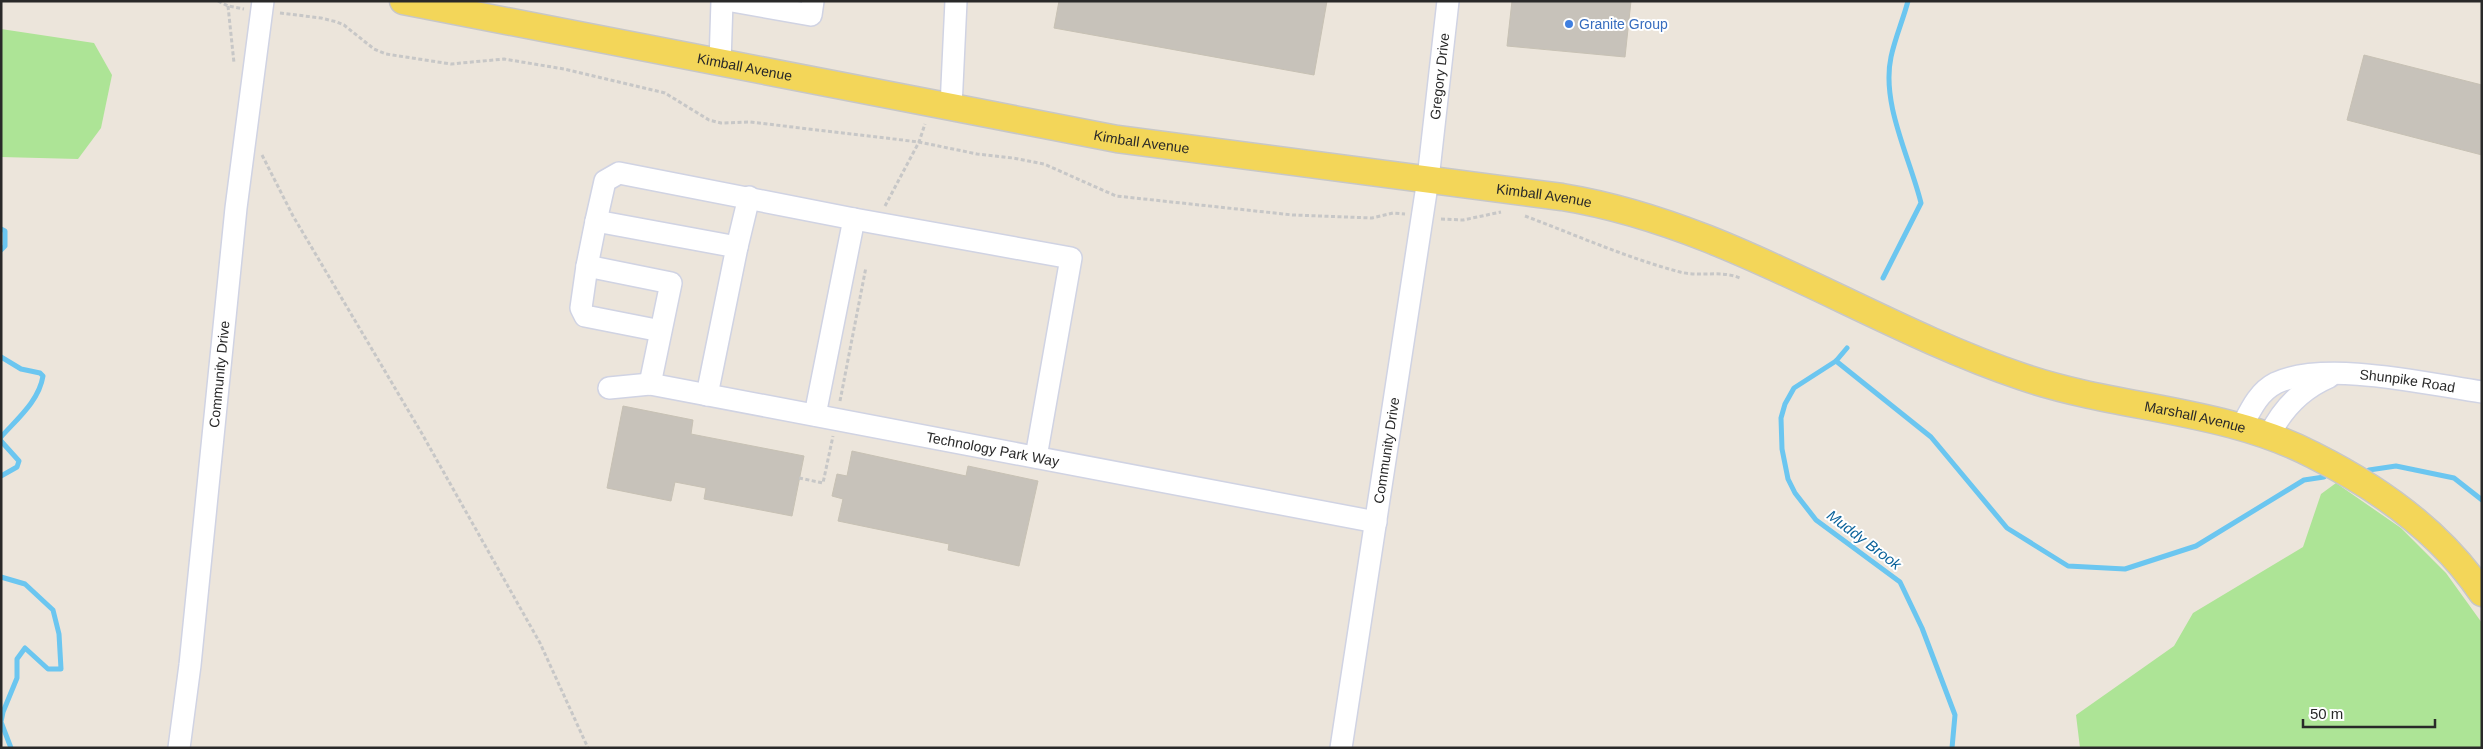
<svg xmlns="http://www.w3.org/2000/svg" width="2483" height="749" font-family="Arial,sans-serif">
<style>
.green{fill:#ade496}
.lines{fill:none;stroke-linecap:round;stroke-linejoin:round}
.stream{stroke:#6bc6f0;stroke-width:5}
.building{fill:#c7c2ba;stroke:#c7c1b4}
.minor-casing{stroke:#d0d3e3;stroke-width:24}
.major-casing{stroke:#c7c7c7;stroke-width:29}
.path{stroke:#c7c7c7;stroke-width:3;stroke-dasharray:4 2.5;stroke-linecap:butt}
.minor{stroke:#fff;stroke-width:21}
.major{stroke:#f3d659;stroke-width:26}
.shop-dot{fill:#3f7fe0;stroke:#fff;stroke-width:2}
.labels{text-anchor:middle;stroke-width:4;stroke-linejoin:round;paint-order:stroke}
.shop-label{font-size:14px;fill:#366cbe;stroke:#fff;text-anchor:start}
.street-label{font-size:14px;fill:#292929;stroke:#fff}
.water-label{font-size:15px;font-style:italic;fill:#0b639b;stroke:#fff}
</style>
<rect width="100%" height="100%" fill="#ece5db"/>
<g class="green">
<path d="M1 29 94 43 112 75 101 128 78 159 1 157Z"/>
<path d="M2336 483 2401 528 2446 573 2482 623V748H2080L2076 715 2174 646 2193 613 2303 547 2321 494Z"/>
</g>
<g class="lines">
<g class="stream">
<path d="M1 229 5 231V246L1 250"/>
<path d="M1883 278 1921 203C1910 158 1881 104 1891 57 1895 38 1903 20 1908 1"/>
<path d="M1847 348 1836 361 1794 388 1785 404 1781 418 1782 449 1788 479 1795 493 1816 520 1900 582 1922 628 1955 715 1952 748"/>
<path d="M1 357 21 369 40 373 43 376C39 401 17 419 1 437"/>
<path d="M1836 361 1931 437 2007 528 2068 566 2125 569 2196 546 2304 480 2324 477"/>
<path d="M1 441 19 461 17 467 1 476"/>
<path d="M2369 470 2396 466 2454 478 2482 500"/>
<path d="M1 577 25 584 53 610 59 634 61 669H48L25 648 17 659V678L3 712 1 722 11 748"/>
</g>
</g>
<g class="building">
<path d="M1059 1H1327L1314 75 1054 28Z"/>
<path d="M1512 1H1631L1625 57 1507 46Z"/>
<path d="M2364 55 2482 85V155L2347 120Z"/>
<path d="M623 406 693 420 691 434 804 456 792 516 704 499 706 488 675 482 671 501 607 488Z"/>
<path d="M852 451 966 476 968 466 1038 481 1019 566 948 550 949 544 838 521 843 499 832 496 837 474 847 476Z"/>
</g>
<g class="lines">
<g class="minor-casing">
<g id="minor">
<path d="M732 1 811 15 813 1"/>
<path d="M720 63 722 1"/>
<path d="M951 107 956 1"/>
<path d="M854 219 1071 258 1036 457"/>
<path d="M737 247 749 197"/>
<path d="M587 266 596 221"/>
<path d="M650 384 671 283 587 266 581 308 585 316 661 331"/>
<path id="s1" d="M609 388 650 384 1376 522"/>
<path d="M707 395 737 247 596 221 605 181 619 173 854 219 815 415"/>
<path id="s2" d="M2241 428C2250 411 2258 392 2276 383 2325 360 2428 384 2482 392"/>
<path d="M2269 436C2282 409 2301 389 2329 377"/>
<path id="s3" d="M179 748 190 665 236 208 263 1"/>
<path id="s4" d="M1341 748 1428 179 1448 1"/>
</g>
</g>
<g class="major-casing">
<g id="major">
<path id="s5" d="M403 1 1117 139 1562 197C1728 224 1866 324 2023 377 2117 409 2225 409 2313 455 2377 487 2441 532 2482 593"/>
</g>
</g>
<g class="path">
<path d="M218 1 228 6 244 9"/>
<path d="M228 6 234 63"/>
<path d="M280 13 321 18 337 22 344 25 374 49 386 54 451 64 504 59 564 69 665 93 709 120 721 123 750 122 919 142 977 154 1013 158 1044 164 1116 196 1293 215 1372 218 1393 213 1405 214"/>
<path d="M262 155 293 216 421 432 540 643 588 748"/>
<path d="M885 206 919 142 925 124"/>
<path d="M1525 216C1576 235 1627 258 1680 272 1699 277 1722 270 1740 278"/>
<path d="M1441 219 1463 220 1501 212"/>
<path d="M840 401 866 267"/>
<path d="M799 478 823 483 833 436"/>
</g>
<use href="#minor" class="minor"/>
<use href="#major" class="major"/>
</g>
<circle class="shop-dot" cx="1569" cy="24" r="5"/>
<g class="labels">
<g class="shop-label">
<text x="1579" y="29">Granite Group</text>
</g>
<g class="street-label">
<text dy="5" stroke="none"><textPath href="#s5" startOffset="348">Kimball Avenue</textPath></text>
<text dy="5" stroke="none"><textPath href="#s4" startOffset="679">Gregory Drive</textPath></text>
<text dy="5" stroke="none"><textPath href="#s5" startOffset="752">Kimball Avenue</textPath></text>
<text dy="5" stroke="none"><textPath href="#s5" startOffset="1158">Kimball Avenue</textPath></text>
<text dy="5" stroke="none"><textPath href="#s3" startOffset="376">Community Drive</textPath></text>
<text dy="5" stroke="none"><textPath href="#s2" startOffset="191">Shunpike Road</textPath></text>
<text dy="5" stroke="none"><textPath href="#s5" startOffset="1849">Marshall Avenue</textPath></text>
<text dy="5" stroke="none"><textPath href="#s1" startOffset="390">Technology Park Way</textPath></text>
<text dy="5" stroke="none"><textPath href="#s4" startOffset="301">Community Drive</textPath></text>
</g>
<g class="water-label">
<text transform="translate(1864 540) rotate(37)" y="5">Muddy Brook</text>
</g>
</g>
<rect width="2483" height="749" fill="none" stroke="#292929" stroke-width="5"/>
<path d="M2303 719v8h132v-8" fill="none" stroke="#292929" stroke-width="2.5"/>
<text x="2310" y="719" font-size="15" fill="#292929" stroke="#ffffff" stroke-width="4" paint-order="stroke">50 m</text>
</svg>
